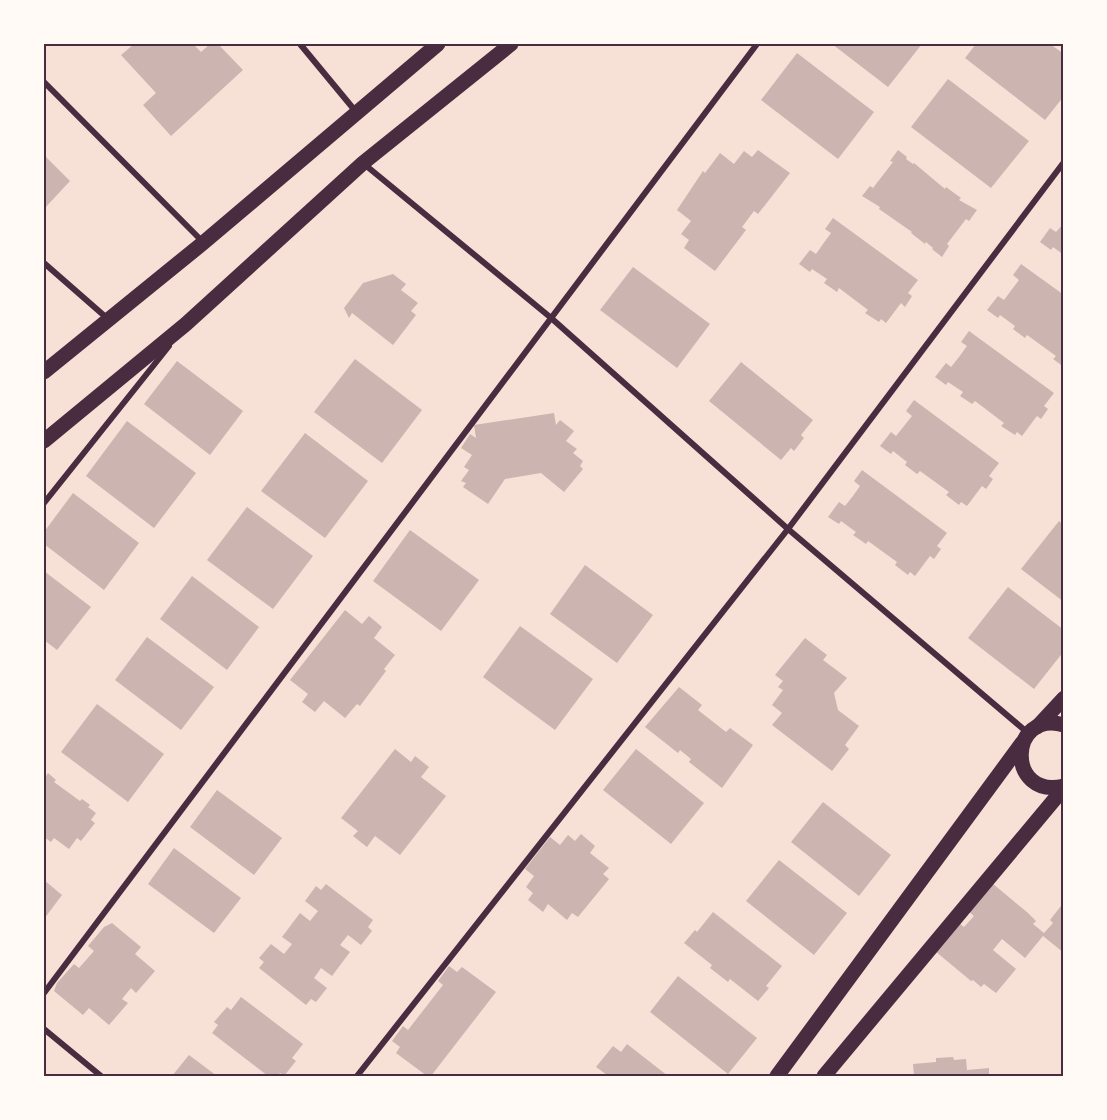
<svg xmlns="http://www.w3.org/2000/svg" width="1107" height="1120" font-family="Mulish,sans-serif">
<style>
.building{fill:#ccb4b1}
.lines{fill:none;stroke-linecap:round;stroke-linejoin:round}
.minor{stroke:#4a2c40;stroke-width:6}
.primary{stroke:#4a2c40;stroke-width:15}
.neatline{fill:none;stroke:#4a2c40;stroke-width:2}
</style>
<rect width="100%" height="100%" fill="#f7e1d7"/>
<g class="building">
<path d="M134 44H193L201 52 210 44H218L243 70 171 136 143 105 156 93 121 55Z"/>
<path d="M832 44H922L888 87Z"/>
<path d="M976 44H1050L1064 54V96L1045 120 965 58Z"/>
<path d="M797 53 874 112 838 159 761 100Z"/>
<path d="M948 79 1029 141 991 188 911 127Z"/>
<path d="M758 150 790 173 758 214 754 211 742 227 746 230 715 271 684 248 689 240 681 234 691 221 677 210 703 171 705 173 720 153 734 164 744 151 752 157Z"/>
<path d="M898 150 907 157 906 159 913 164 914 163 945 189 946 187 961 198 959 200 977 210 969 221 966 219 947 244 949 246 942 257 932 249 933 248 926 242 925 244 911 233 912 232 879 209 880 207 862 196 870 186 873 188 893 162 890 161Z"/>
<path d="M44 155 70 181 44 209Z"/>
<path d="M833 218 918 280 908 293 912 296 905 307 901 303 886 323 881 319 879 322 865 313 868 310 839 288 837 292 824 283 827 279 812 269 810 272 799 264 810 250 816 254 823 244 831 233 825 229Z"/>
<path d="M1064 223V255L1053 247 1051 250 1040 242 1050 228 1056 232Z"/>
<path d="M1021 264 1064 295V367L1053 359 1056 356 1027 335 1025 338 1013 329 1015 326 1000 315 998 318 987 310 998 296 1004 300 1019 280 1013 275Z"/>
<path d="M633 267 710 324 677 368 600 310Z"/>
<path d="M393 274 406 284 401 290 418 303 411 311 416 315 393 345 352 313 349 318 344 308 363 283Z"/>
<path d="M969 331 1054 393 1044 406 1048 409 1041 419 1037 416 1022 436 1017 432 1015 435 1001 426 1004 423 975 401 972 404 960 396 963 392 948 382 946 385 935 377 946 363 951 367 959 357 967 346 961 342Z"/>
<path d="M355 359 422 410 382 463 314 412Z"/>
<path d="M177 361 243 411 210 455 144 404Z"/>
<path d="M741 362 813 420 801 435 804 438 794 451 791 448 781 460 709 401Z"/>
<path d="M914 400 999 463 989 476 993 479 986 489 982 486 967 506 961 502 959 505 946 495 949 492 920 471 917 474 905 465 907 462 893 451 891 454 880 446 891 432 896 436 912 416 906 411Z"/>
<path d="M554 413 556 425 560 420 574 431 566 441 577 449 573 453 583 461 580 466 583 469 564 492 541 473 505 479 488 504 463 487 466 483 461 481 469 470 464 467 472 455 461 448 470 434 476 438 474 425Z"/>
<path d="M127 421 196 473 154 528 86 476Z"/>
<path d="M305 433 368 481 325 538 261 491Z"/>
<path d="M862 470 947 533 937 546 941 549 934 559 930 556 915 576 910 572 908 575 895 565 897 562 868 541 866 544 853 535 856 532 841 521 839 524 828 517 839 502 845 506 853 496 860 486 854 481Z"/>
<path d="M73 493 139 543 104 590 44 544V532Z"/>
<path d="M247 507 313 556 273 609 207 560Z"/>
<path d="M1059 521 1064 525V602L1021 569Z"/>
<path d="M410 530 479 580 441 631 373 581Z"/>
<path d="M585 565 653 615 617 663 550 614Z"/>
<path d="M44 571 91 607 57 650 44 640Z"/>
<path d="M192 576 259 627 227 670 160 619Z"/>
<path d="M1008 587 1064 630V651L1034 689 968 638Z"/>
<path d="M345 610 362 624 369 616 382 627 374 638 395 655 384 669 386 671 360 706 357 704 345 718 324 701 315 712 302 702 308 694 290 680Z"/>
<path d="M520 626 593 679 555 730 483 677Z"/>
<path d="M147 637 214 687 181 730 115 680Z"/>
<path d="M805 638 827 655 823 660 847 678 834 693 838 710 859 726 845 745 849 749 832 771 772 725 782 713 772 705 783 690 778 687 783 681 775 675Z"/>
<path d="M679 687 702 705 698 710 726 732 730 728 753 745 722 788 689 762 691 759 680 750 678 753 645 727Z"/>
<path d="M97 704 164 754 128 802 61 752Z"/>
<path d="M395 749 411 762 415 756 429 767 421 777 446 796 400 855 375 836 367 847 353 836 358 831 341 818Z"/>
<path d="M636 749 704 803 671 844 603 790Z"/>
<path d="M48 773 56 780 54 782 80 801 82 799 90 805 88 807 96 813 91 820 95 823 81 841 77 838 69 849 54 838 51 842 44 837V774L46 776Z"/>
<path d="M217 790 282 838 254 875 190 827Z"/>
<path d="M823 802 891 855 859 896 791 842Z"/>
<path d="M581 834 595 846 590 853 609 868 603 874 609 879 578 917 572 913 567 920 548 904 543 912 528 900 533 893 526 887 534 876 525 869 550 837 560 845 568 835 575 841Z"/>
<path d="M174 848 241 898 214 933 148 884Z"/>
<path d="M779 860 847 913 814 955 746 901Z"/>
<path d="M44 880 62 895 44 919Z"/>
<path d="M992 883 1028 913 1036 921 1033 924 1044 933 1053 923 1050 920 1064 902V953L1043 936 1025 958 1002 939 993 950 1016 969 996 993 984 984 981 987 973 980 971 981 935 951 959 923 964 927 974 916 968 911Z"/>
<path d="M326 884 373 920 368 927 372 931 361 945 348 935 340 945 350 952 332 976 321 968 314 978 327 988 316 1002 311 999 306 1005 259 968 264 962 259 958 271 944 284 954 292 944 282 937 300 913 310 921 318 911 305 901 316 886 321 890Z"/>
<path d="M713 912 782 966 766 986 769 988 758 1001 730 979 728 982 710 968 712 965 684 943 695 930 697 932Z"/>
<path d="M112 923 141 947 135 954 155 971 136 993 131 988 122 999 128 1003 109 1025 89 1008 83 1015 54 991 57 983 74 964 79 968 94 951 88 946 104 927Z"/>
<path d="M449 966 457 972 462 967 496 992 431 1076H427L396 1053 400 1047 392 1041 403 1026 408 1030 443 985 438 981Z"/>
<path d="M678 976 757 1038 728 1074 650 1012Z"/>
<path d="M241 997 303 1044 292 1058 296 1061 284 1076 280 1073 278 1076H268L212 1033 218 1025 214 1022 227 1007 231 1010Z"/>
<path d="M627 1044 668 1076H606L607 1075 596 1067 613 1046 621 1052Z"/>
<path d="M189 1055 217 1076H172Z"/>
<path d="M953 1057 954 1060 966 1059 967 1070 989 1068V1076H914L913 1064 936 1062V1058Z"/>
</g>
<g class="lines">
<g class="minor">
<path d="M300 44 357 113"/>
<path d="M44 82 202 241"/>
<path d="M364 164 550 317 788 529 1028 733"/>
<path d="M44 263 108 319"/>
<path d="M44 503 169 346"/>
<path d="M44 993 757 44"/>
<path d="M44 1029 101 1076"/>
<path d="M357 1076 788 529 1064 162"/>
</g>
<g class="primary">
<path d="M44 372 203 243 438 44"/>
<path d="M44 441 186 324 363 163 511 44"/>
<path d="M1064 725C1008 709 1006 800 1064 786"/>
<path d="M1037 727 1064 698"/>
<path d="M777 1076 1022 743"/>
<path d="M824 1076 1064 788"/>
</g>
</g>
<rect width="1107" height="1120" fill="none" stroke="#fffaf5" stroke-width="90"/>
<rect x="45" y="45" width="1017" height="1030" class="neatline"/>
</svg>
